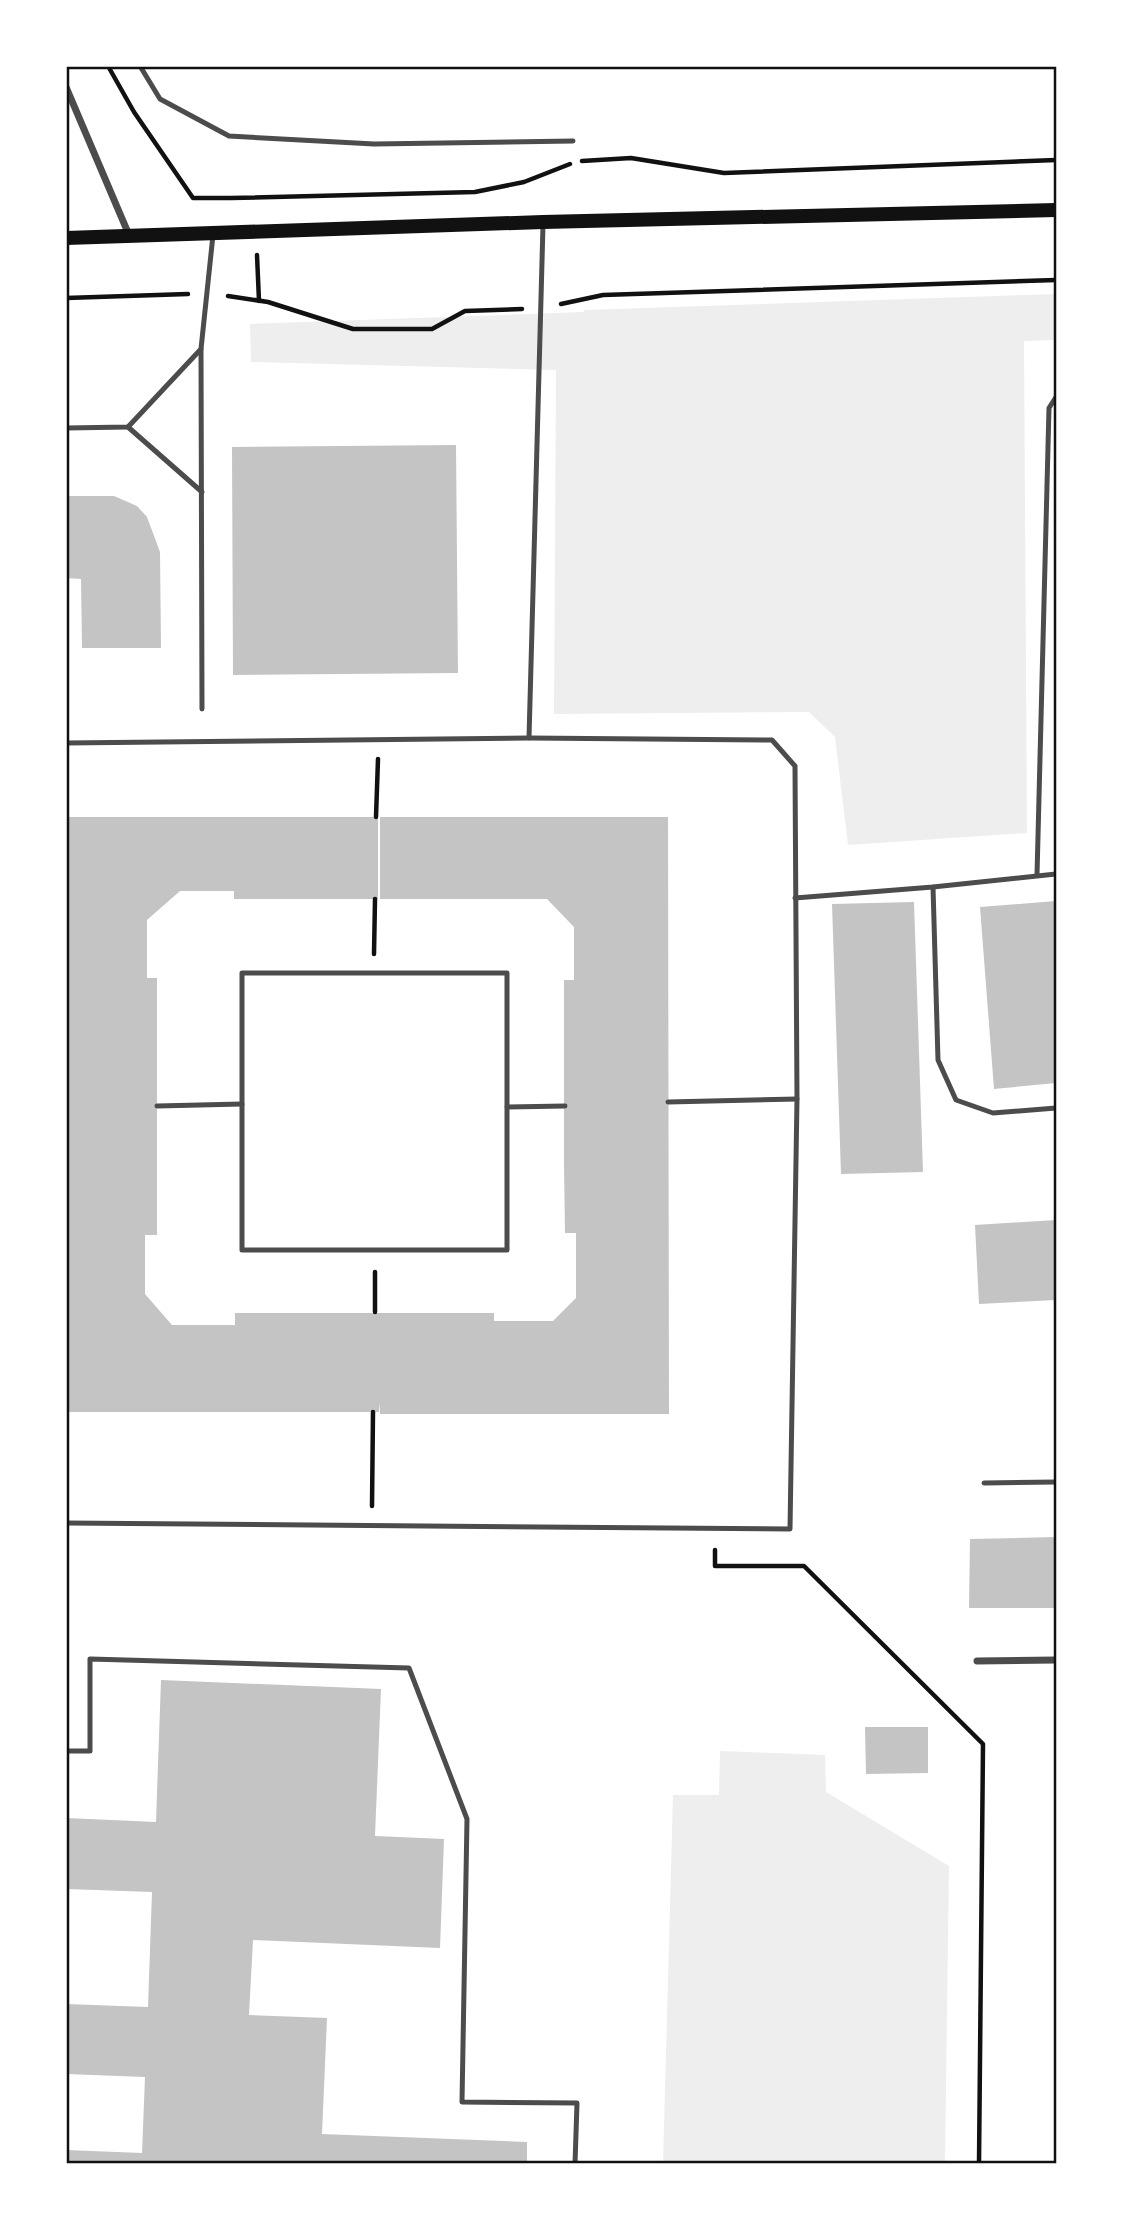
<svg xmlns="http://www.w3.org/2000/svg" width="1123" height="2230" font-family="Rubik,sans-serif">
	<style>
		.green { fill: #eee }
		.building { fill: #c4c4c4 }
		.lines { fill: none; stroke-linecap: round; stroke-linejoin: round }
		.path { stroke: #111; stroke-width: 4.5 }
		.service { stroke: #4c4c4c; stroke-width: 5 }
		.minor { stroke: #4c4c4c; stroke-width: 7 }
		.secondary { stroke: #111; stroke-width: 14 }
		.neatline { fill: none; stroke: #111; stroke-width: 2.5 }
	</style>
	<rect width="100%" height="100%" fill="#fff"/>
	<!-- green -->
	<g class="green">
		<polygon points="1056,294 1056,340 1024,341 1027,833 848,845 835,737 809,712 554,714 556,370 251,362 250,324 583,312 585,310"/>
		<polygon points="720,1751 825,1755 826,1792 949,1866 945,2163 663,2163 673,1795 719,1795"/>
	</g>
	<!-- building -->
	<g class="building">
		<polygon points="456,445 458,673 233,675 232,447"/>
		<polygon points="66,496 114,496 137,506 147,517 160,552 161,648 82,648 81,579 66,578"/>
		<polygon points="66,817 378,817 378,899 234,899 234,891 180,891 147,920 147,978 157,978 157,1235 145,1235 145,1294 172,1325 235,1325 235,1313 494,1313 494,1321 553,1321 576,1298 576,1233 565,1233 564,1166 564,980 574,980 574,927 547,899 380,899 380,817 668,817 669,1414 380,1414 380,1403 379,1412 66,1412"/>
		<polygon points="1056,901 1056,1083 994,1089 980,907"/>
		<polygon points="914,902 923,1172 841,1174 832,904"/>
		<polygon points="1056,1220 1056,1300 979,1304 975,1225"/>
		<polygon points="1056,1537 1056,1608 969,1608 970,1539"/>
		<polygon points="161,1680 381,1689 375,1836 444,1839 440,1948 253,1940 249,2015 327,2018 322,2134 527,2142 527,2164 66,2164 66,2150 142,2153 145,2077 66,2074 66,2004 148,2007 152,1892 66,1889 66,1818 156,1822"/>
		<polygon points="865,1727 928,1727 928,1773 866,1774"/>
	</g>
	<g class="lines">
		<!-- path -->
		<g class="path">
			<polyline points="108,66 134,112 193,198 231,198 475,192 524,182 570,164"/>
			<polyline points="582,161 631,158 724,173 1056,160"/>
			<polyline points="257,255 259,301"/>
			<polyline points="228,296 268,302 353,329 432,329 465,311 522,309"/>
			<polyline points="66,298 188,294"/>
			<polyline points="561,304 603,295 1056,280"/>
			<polyline points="376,817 378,759"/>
			<polyline points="374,954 375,899"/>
			<polyline points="375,1312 375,1272"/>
			<polyline points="372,1506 373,1412"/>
			<polyline points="715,1550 715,1566 804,1566 983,1744 979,2164"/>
		</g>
		<!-- service -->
		<g class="service">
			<polyline points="140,66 160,99 229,136 374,144 573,141"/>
			<polyline points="201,349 202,709"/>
			<polyline points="128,427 202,492"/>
			<polyline points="66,428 128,427 201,349 213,235"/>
			<polyline points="529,738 543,225"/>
			<polyline points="66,743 529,738 772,740 795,766 797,1099 790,1529 66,1523"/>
			<polyline points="1037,875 1049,408 1056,397"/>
			<polyline points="933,887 938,1060 956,1100 993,1113 1056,1108"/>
			<polyline points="795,898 933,887 1056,874"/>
			<rect x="242" y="973" width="265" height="277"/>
			<polyline points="668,1102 797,1099"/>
			<polyline points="157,1106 242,1104"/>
			<polyline points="507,1107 565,1106"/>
			<polyline points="984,1483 1056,1482"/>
			<polyline points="66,1751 90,1751 90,1659 409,1668 467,1819 462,2102 577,2103 575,2164"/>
		</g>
		<!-- minor -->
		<g class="minor">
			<polyline points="66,87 129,235"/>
			<polyline points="977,1661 1056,1660"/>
		</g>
		<!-- secondary -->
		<polyline class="secondary" points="66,238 543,222 1056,210"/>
	</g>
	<!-- border -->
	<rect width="1123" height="2230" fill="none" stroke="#ffffff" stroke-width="136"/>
	<rect x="68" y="68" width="987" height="2094" class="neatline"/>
</svg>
